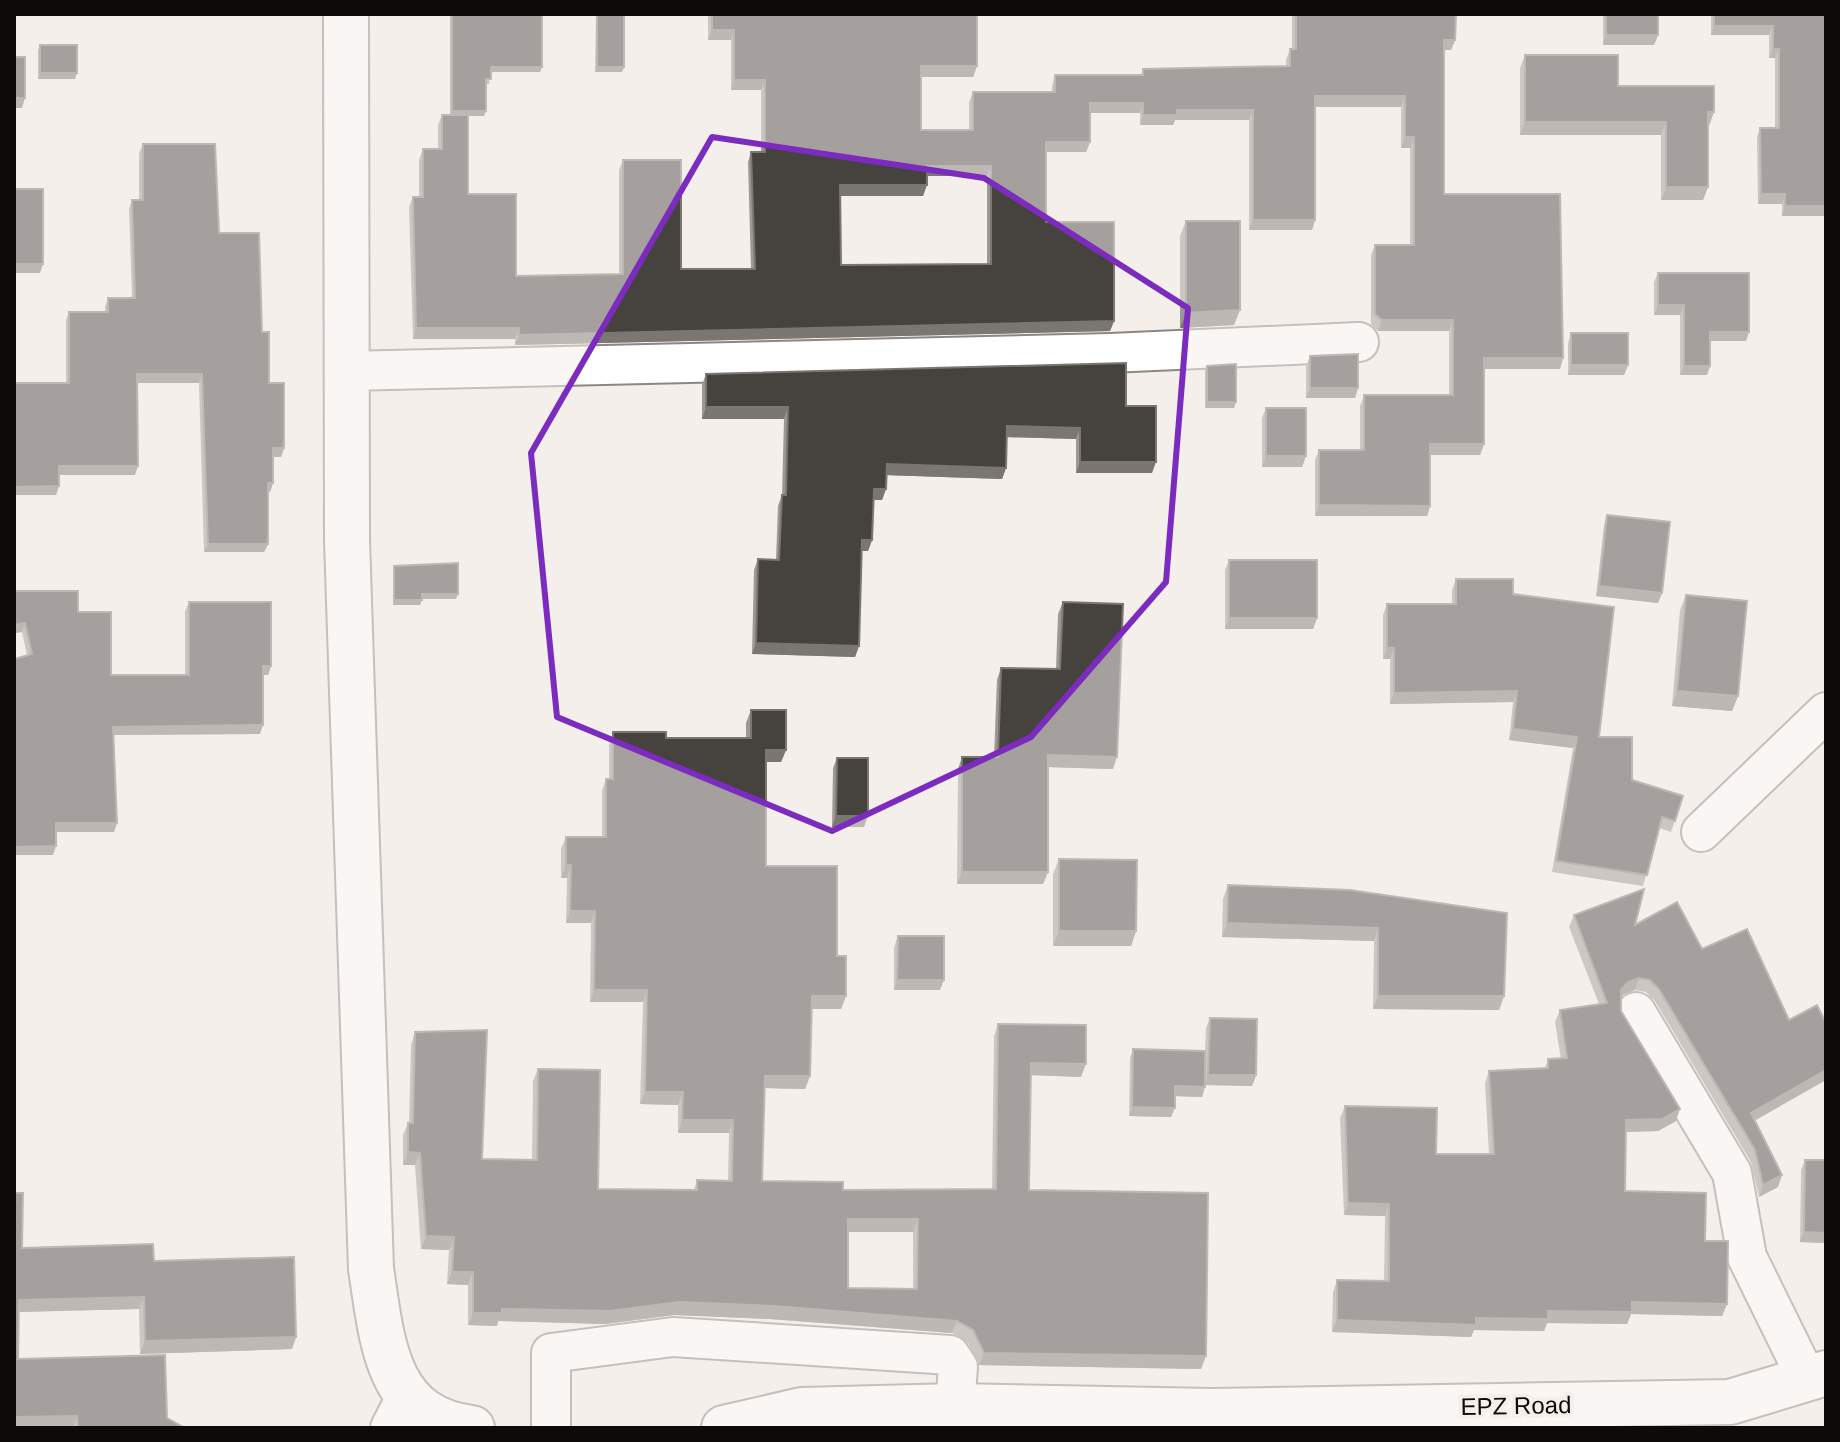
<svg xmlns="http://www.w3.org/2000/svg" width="1840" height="1442" font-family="Helvetica,sans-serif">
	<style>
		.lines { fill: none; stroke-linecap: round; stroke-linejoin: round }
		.street-casing { stroke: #8c8783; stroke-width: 42 }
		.secondary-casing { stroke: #8c8783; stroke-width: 48 }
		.street { stroke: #fff; stroke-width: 38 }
		.secondary { stroke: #fff; stroke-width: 44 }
		.wall { fill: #9d9894; fill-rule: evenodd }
		.shaded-wall { fill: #7a7672 }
		.building { fill: #46423e; stroke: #7a7672; stroke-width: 2; fill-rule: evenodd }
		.marked { fill: none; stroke: #7b2cbf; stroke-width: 6; stroke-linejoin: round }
		.labels { text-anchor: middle; stroke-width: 8; stroke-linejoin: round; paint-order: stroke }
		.street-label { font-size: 24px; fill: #0d0b0a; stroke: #f4efeb }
	</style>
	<rect width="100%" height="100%" fill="#f4efeb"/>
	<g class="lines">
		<defs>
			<g id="street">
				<polyline points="346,371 1110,353 1359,342"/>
				<polyline points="1701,832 1826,712"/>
				<polyline points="1636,1012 1732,1173 1747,1257 1807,1379"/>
				<polyline points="390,1428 406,1397"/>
				<polyline points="551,1428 551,1353 673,1337 950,1355 958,1367 955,1406"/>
			</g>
			<g id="secondary">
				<path d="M 346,14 L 347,540 L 371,1269 C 382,1339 385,1418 472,1428"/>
				<polyline points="724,1428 802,1410 955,1406 1212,1411 1730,1402 1826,1373"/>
			</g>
		</defs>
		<!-- street casing -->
		<use href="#street" class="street-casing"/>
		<!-- secondary casing -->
		<use href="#secondary" class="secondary-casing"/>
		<!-- street -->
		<use href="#street" class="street"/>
		<!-- secondary -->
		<use href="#secondary" class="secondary"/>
	</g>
	<!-- wall -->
	<g class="wall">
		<path d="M 450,14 L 542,14 L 540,72 L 491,72 L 489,84 L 486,84 L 484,116 L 468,116 L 468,194 L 516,276 L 619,274 L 619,170 L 623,160 L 681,269 L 751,269 L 748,162 L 751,152 L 761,152 L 761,90 L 731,90 L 731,40 L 708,40 L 708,14 L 977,14 L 977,66 L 973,77 L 921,77 L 921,130 L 969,130 L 969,102 L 973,92 L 1052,92 L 1052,86 L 1055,75 L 1141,75 L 1143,69 L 1286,66 L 1286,60 L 1290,49 L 1292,49 L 1292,14 L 1456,14 L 1455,40 L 1451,50 L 1444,50 L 1444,194 L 1563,358 L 1560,369 L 1484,369 L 1484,444 L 1480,455 L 1430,455 L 1430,506 L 1427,516 L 1315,516 L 1315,460 L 1319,450 L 1360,450 L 1360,406 L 1364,395 L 1449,395 L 1449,331 L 1378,331 L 1371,324 L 1371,255 L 1375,245 L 1410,245 L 1410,148 L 1401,148 L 1401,107 L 1315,107 L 1315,220 L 1312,230 L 1249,230 L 1249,120 L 1175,120 L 1173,125 L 1140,125 L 1140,113 L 1090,113 L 1090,142 L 1086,152 L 1046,152 L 1046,222 L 1114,321 L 1110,331 L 515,345 L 515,339 L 413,339 L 409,207 L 413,197 L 419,197 L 419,160 L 423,149 L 438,149 L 438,125 L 442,115 L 450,115 ZM 927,176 L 987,176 L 987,264 L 841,265 L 840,196 L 923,196 Z"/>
		<polygon points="596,14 624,14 622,72 595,72"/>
		<polygon points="1603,14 1658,14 1658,35 1654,45 1603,45"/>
		<polygon points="1711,14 1826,14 1825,216 1782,216 1782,204 1758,204 1757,137 1760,128 1775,128 1775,58 1769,58 1769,35 1711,35"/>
		<polygon points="40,45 75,79 38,79 38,50"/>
		<polygon points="1525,55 1618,86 1714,112 1708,126 1708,187 1703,200 1661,200 1661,135 1520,135 1520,68"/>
		<polygon points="143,144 219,233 262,332 269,383 284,448 281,457 273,457 273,483 270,492 268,492 268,544 264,552 204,552 199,383 137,383 135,475 59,475 56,495 14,495 14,383 66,383 66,320 69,312 105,312 105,307 108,298 132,298 129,209 132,200 139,200 139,153"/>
		<polygon points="1186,221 1234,325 1180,328 1180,236"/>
		<polygon points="1658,273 1749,332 1746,341 1710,341 1710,366 1707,375 1680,375 1680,315 1654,315 1654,282"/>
		<polygon points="1571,333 1628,365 1624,375 1568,375 1568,343"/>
		<polygon points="1310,356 1358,388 1355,398 1306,398 1306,366"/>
		<polygon points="1207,366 1234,408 1205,408 1205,371"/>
		<polygon points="706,374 1126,406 1152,473 1076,473 1076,439 1007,437 1006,468 1002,479 886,475 886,489 882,500 873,500 872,540 868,551 862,551 859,646 855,657 752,654 754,570 758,559 776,560 778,506 782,495 784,419 702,419 702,385"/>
		<polygon points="1266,408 1306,456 1302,467 1262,467 1262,418"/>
		<polygon points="1607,515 1662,593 1658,603 1596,596 1604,525"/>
		<polygon points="1229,560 1317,618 1313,629 1225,629 1225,570"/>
		<polygon points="394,566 456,599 422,599 420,605 393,605 393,571"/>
		<polygon points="1456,579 1513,594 1599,737 1632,780 1683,796 1671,832 1659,828 1643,886 1552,872 1573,748 1509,740 1513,702 1390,704 1390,659 1383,659 1383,615 1387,604 1452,604 1452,590"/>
		<polygon points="14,591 78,612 111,675 185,675 185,611 189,602 271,666 268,675 263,675 260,734 114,735 117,823 114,832 56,832 53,855 27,655 22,632 14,633"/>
		<polygon points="1686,595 1738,696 1732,711 1672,706 1680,610"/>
		<polygon points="1063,602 1113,769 1048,767 1048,872 1043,884 957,884 958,769 962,757 994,757 997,680 1001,668 1056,669 1058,614"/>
		<path d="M 751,710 L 786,750 L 781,762 L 766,762 L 766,866 L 837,956 L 846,996 L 841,1009 L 811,1009 L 810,1076 L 805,1089 L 765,1088 L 762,1181 L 843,1190 L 992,1189 L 994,1036 L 998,1024 L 1081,1077 L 1031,1075 L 1029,1190 L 1201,1369 L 979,1365 L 968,1343 L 952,1333 L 770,1319 L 674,1315 L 605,1324 L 498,1321 L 497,1326 L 468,1325 L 468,1285 L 447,1284 L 449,1250 L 421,1249 L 415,1165 L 403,1165 L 403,1135 L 408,1123 L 409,1123 L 411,1045 L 415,1032 L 482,1159 L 532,1160 L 533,1081 L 538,1069 L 598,1189 L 694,1190 L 697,1180 L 728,1181 L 729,1133 L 678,1133 L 678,1105 L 640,1104 L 643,1002 L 590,1002 L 591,923 L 566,923 L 567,878 L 561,878 L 561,849 L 566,837 L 602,837 L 602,791 L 606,779 L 609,779 L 609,745 L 613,732 L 666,738 L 746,738 L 746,723 ZM 848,1232 L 913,1232 L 913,1289 L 848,1288 Z"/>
		<polygon points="837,758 864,827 832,827 833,768"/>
		<polygon points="1059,859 1136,931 1131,946 1053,946 1053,874"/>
		<polygon points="1228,885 1350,890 1504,996 1499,1010 1373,1009 1374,941 1222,937 1223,899"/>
		<polygon points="1574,915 1635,925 1702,949 1789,1020 1826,1023 1826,1080 1755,1120 1778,1187 1759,1197 1751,1162 1655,1001 1646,992 1635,990 1624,994 1621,997 1621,1011 1676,1121 1658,1131 1626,1132 1625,1191 1705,1241 1727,1304 1722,1316 1631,1314 1627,1324 1547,1323 1544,1331 1474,1330 1471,1337 1332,1332 1333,1292 1337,1280 1384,1281 1385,1216 1344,1215 1340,1118 1345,1106 1436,1154 1489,1154 1485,1083 1489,1071 1545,1068 1548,1059 1561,1059 1555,1022 1560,1010 1599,1004 1569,927"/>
		<polygon points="898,936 940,990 894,990 894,947"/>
		<polygon points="1210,1018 1256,1075 1252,1086 1205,1085 1202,1097 1175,1096 1171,1117 1129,1116 1130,1058 1133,1049 1205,1051 1206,1028"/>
		<polygon points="1805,1160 1826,1243 1800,1242 1801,1170"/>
		<polygon points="14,1193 23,1193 22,1248 153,1244 154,1261 294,1257 296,1337 292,1349 140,1354 139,1309 19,1312 18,1359 165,1355 167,1418 185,1428 14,1428"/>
	</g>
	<!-- shaded-wall -->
	<g class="shaded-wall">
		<polygon points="1714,26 1773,26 1769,35 1711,35"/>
		<polygon points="712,30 734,30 731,40 708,40"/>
		<polygon points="1606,35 1658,35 1654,45 1603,45"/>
		<polygon points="1444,40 1455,40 1451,50 1440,50"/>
		<polygon points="1773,49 1779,49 1775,58 1769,58"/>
		<polygon points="921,66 977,66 973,77 917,77"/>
		<polygon points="491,67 542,67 540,72 489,72"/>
		<polygon points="597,67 624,67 622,72 595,72"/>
		<polygon points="40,73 77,73 75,79 38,79"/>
		<polygon points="734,80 765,80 761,90 731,90"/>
		<polygon points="1315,96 1405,96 1401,107 1312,107"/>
		<polygon points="14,98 25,98 22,108 14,108"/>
		<polygon points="1090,103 1143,103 1140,113 1086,113"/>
		<polygon points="1177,110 1253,110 1249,120 1175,120 1173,125 1140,125 1143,115"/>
		<polygon points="452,111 486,111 484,116 450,116"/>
		<polygon points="1708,112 1714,112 1709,126 1703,126"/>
		<polygon points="1525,122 1666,122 1661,135 1520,135"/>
		<polygon points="1405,137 1414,137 1410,148 1401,148"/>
		<polygon points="1046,142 1090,142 1086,152 1042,152"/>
		<polygon points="927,166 991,166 987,176 923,176"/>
		<polygon points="840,185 927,185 923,196 836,196"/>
		<polygon points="1666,187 1708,187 1703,200 1661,200"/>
		<polygon points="1761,194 1785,194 1782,204 1758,204"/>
		<polygon points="1785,206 1826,206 1826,213 1825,216 1782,216"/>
		<polygon points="1253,220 1315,220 1312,230 1249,230"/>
		<polygon points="14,264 43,264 40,273 14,273"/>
		<polygon points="1658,305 1684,305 1680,315 1654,315"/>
		<polygon points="1240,310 1234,325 1180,328 1186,313"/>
		<polygon points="1382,320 1453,320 1449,331 1378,331"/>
		<polygon points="1114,321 1110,331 515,345 519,335"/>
		<polygon points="416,328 519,328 515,339 413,339"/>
		<polygon points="1710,332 1749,332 1746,341 1707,341"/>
		<polygon points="1484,358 1563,358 1560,369 1480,369"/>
		<polygon points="1571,365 1628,365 1624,375 1568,375"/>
		<polygon points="1684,366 1710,366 1707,375 1680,375"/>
		<polygon points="137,374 202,374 199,383 134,383"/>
		<polygon points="1310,388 1358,388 1355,398 1306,398"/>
		<polygon points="1207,402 1236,402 1234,408 1205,408"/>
		<polygon points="706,407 788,407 784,419 702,419"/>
		<polygon points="1007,426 1080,428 1076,439 1003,437"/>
		<polygon points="1430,444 1484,444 1480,455 1427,455"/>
		<polygon points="273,448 284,448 281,457 270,457"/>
		<polygon points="1266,456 1306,456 1302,467 1262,467"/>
		<polygon points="1080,462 1156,462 1152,473 1076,473"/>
		<polygon points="887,464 1006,468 1002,479 883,475"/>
		<polygon points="59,466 138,466 135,475 56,475"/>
		<polygon points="268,483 273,483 270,492 264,492"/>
		<polygon points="59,486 56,495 14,495 14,487"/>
		<polygon points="874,489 886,489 882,500 870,500"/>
		<polygon points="1319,505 1430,506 1427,516 1315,516"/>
		<polygon points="862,540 872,540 868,551 858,551"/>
		<polygon points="208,544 268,544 264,552 204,552"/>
		<polygon points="1599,586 1662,593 1658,603 1596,596"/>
		<polygon points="422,594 458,594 456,599 420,599"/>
		<polygon points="394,600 422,600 420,605 393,605"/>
		<polygon points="1229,618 1317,618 1313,629 1225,629"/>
		<polygon points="25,623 22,632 14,633 14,625"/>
		<polygon points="756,643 859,646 855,657 752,654"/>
		<polygon points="1387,648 1394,648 1390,659 1383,659"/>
		<polygon points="263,666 271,666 268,675 260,675"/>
		<polygon points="1517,691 1513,702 1390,704 1394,693"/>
		<polygon points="1677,691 1738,696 1732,711 1672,706"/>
		<polygon points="263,725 260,734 110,735 113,727"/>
		<polygon points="1513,729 1577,737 1573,748 1509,740"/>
		<polygon points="766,750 786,750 781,762 762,762"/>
		<polygon points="1048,755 1117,757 1113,769 1044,767"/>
		<polygon points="836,816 868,816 864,827 832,827"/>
		<polygon points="56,823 117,823 114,832 53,832"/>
		<polygon points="56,846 53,855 14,855 14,847"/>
		<polygon points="566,865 571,865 567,878 561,878"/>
		<polygon points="962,872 1048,872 1043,884 957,884"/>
		<polygon points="570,911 595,911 591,923 566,923"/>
		<polygon points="1227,923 1378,928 1374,941 1222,937"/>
		<polygon points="1059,931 1136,931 1131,946 1053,946"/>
		<polygon points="1639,978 1635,990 1624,994 1616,1002 1621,990 1628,982"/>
		<polygon points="897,980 944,980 940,990 894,990"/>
		<polygon points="594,990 647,990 643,1002 590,1002"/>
		<polygon points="812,996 846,996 841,1009 807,1009"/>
		<polygon points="1378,996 1504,996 1499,1010 1373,1009"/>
		<polygon points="1031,1063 1086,1064 1081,1077 1027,1075"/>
		<polygon points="1826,1070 1826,1080 1747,1125 1751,1113"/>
		<polygon points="1208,1075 1256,1075 1252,1086 1205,1085"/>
		<polygon points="765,1076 810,1076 805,1089 761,1088"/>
		<polygon points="1175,1086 1205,1087 1202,1097 1172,1096"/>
		<polygon points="645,1092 683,1092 678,1105 640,1104"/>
		<polygon points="1132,1107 1175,1108 1171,1117 1129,1116"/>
		<polygon points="1680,1109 1676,1121 1658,1131 1621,1132 1626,1120"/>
		<polygon points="682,1120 733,1120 729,1133 678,1133"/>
		<polygon points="408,1152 420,1153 415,1165 403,1165"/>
		<polygon points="1782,1175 1778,1187 1759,1197 1763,1185"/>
		<polygon points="1348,1203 1389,1204 1385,1216 1344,1215"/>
		<polygon points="848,1219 918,1219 913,1232 843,1232"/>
		<polygon points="1804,1232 1826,1233 1826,1243 1800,1242"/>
		<polygon points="426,1236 454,1237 449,1250 421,1249"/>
		<polygon points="452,1272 473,1272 468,1285 447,1284"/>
		<polygon points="144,1297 139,1309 15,1312 19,1300"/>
		<polygon points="679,1302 774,1306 957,1321 952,1333 770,1319 674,1315 605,1324 498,1321 497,1326 468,1325 473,1313 502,1309"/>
		<polygon points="1632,1302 1727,1304 1722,1316 1631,1314 1627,1324 1547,1323 1544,1331 1474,1330 1471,1337 1332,1332 1337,1320 1476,1318"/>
		<polygon points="296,1337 292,1349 140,1354 145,1341"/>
		<polygon points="984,1353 1206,1356 1201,1369 979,1365"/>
		<polygon points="77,1416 73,1428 14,1428 14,1417"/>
	</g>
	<!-- building -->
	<g class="building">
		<polygon points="452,14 542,14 542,67 491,67 491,79 486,79 486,111 452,111"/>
		<rect x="597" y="14" width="27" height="53"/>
		<path d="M 712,14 L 977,14 L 977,66 L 921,66 L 921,130 L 973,130 L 973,92 L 1055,92 L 1055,75 L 1143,75 L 1143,69 L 1290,66 L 1290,49 L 1296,49 L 1296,14 L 1456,14 L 1455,40 L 1444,40 L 1444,194 L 1560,194 L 1563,358 L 1484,358 L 1484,444 L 1430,444 L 1430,506 L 1319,505 L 1319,450 L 1364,450 L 1364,395 L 1453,395 L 1453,320 L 1382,320 L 1375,314 L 1375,245 L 1414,245 L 1414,137 L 1405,137 L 1405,96 L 1315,96 L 1315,220 L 1253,220 L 1253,110 L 1177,110 L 1177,115 L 1143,115 L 1143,103 L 1090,103 L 1090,142 L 1046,142 L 1046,222 L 1114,222 L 1114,321 L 519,335 L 519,328 L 416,328 L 413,197 L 423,197 L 423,149 L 442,149 L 442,115 L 468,115 L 468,194 L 516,194 L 516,276 L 623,274 L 623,160 L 681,160 L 681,269 L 755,269 L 751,152 L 765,152 L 765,80 L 734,80 L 734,30 L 712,30 ZM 927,166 L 991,166 L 991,264 L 841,265 L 840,185 L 927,185 Z"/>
		<rect x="1606" y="14" width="52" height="21"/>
		<polygon points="1714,14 1826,14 1826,206 1785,206 1785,194 1761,194 1760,128 1779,128 1779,49 1773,49 1773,26 1714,26"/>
		<rect x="40" y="45" width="37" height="28"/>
		<polygon points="1525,55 1618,55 1618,86 1714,86 1714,112 1708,112 1708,187 1666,187 1666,122 1525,122"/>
		<rect x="14" y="57" width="11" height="41"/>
		<polygon points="143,144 215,144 219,233 259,233 262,332 269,332 269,383 284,383 284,448 273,448 273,483 268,483 268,544 208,544 202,374 137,374 138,466 59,466 59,486 14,487 14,383 69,383 69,312 108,312 108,298 135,298 132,200 143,200"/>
		<rect x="14" y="189" width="29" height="75"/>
		<polygon points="1186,221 1240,221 1240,310 1186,313"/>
		<polygon points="1658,273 1749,273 1749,332 1710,332 1710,366 1684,366 1684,305 1658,305"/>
		<rect x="1571" y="333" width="57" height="32"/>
		<polygon points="1358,354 1358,388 1310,388 1310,356"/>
		<polygon points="1126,363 1126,406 1156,406 1156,462 1080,462 1080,428 1007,426 1006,468 887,464 886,489 874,489 872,540 862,540 859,646 756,643 758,559 779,560 782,495 786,495 788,407 706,407 706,374"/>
		<polygon points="1236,364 1236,402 1207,402 1207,366"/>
		<rect x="1266" y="408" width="40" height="48"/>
		<polygon points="1607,515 1670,522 1662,593 1599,586"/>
		<rect x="1229" y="560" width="88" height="58"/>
		<polygon points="458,563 458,594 422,594 422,600 394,600 394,566"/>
		<polygon points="1456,579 1513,579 1513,594 1614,607 1599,737 1632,737 1632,780 1683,796 1675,821 1662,817 1647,875 1556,861 1577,737 1513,729 1517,691 1394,693 1394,648 1387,648 1387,604 1456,604"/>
		<polygon points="14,591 78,591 78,612 111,612 111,675 189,675 189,602 271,602 271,666 263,666 263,725 113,727 117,823 56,823 56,846 14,847 14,659 32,654 25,623 14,625"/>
		<polygon points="1686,595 1747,601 1738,696 1677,691"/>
		<polygon points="1063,602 1123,604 1117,757 1048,755 1048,872 962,872 962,757 998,757 1001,668 1060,669"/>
		<path d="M 751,710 L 786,710 L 786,750 L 766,750 L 766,866 L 837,866 L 837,956 L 846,956 L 846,996 L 812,996 L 810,1076 L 765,1076 L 762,1181 L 843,1182 L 843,1190 L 996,1189 L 998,1024 L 1086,1025 L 1086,1064 L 1031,1063 L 1029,1190 L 1208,1193 L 1206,1356 L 984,1353 L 973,1330 L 957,1321 L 774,1306 L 679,1302 L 610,1311 L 502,1309 L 502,1313 L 473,1313 L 473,1272 L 452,1272 L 454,1237 L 426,1236 L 420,1153 L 408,1152 L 408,1123 L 413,1123 L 415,1032 L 487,1030 L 482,1159 L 537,1160 L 538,1069 L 600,1070 L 598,1189 L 697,1190 L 697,1180 L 732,1181 L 733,1120 L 682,1120 L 683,1092 L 645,1092 L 647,990 L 594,990 L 595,911 L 570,911 L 571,865 L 566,865 L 566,837 L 606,837 L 606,779 L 613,779 L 613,732 L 666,732 L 666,738 L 751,738 ZM 848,1219 L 918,1219 L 917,1289 L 848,1288 Z"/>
		<polygon points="837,758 868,758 868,816 836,816"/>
		<polygon points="1059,859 1137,860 1136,931 1059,931"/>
		<polygon points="1228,885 1350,890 1507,913 1504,996 1378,996 1378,928 1227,923"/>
		<polygon points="1644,889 1635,925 1677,902 1702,949 1747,929 1789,1020 1817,1005 1826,1023 1826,1070 1751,1113 1782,1175 1763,1185 1755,1150 1659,989 1650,980 1639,978 1628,982 1621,990 1621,1011 1680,1109 1662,1119 1626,1120 1625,1191 1706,1193 1705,1241 1728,1241 1727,1304 1632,1302 1632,1312 1548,1311 1548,1319 1476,1318 1476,1325 1337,1320 1337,1280 1389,1281 1389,1204 1348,1203 1345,1106 1437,1108 1436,1154 1494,1154 1489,1071 1548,1068 1548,1059 1567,1058 1560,1010 1607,1003 1574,915"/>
		<polygon points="898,936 944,936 944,980 897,980"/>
		<polygon points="1210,1018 1257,1019 1256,1075 1208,1075"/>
		<polygon points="1133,1049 1205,1051 1205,1087 1175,1086 1175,1108 1132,1107"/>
		<polygon points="1805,1160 1826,1160 1826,1233 1804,1232"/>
		<polygon points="14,1193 23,1193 22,1248 153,1244 154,1261 294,1257 296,1337 145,1341 144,1297 19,1300 18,1359 165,1355 167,1418 185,1428 78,1428 77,1416 14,1417"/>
	</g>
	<!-- marked area -->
	<path d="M0 0H1840V1442H0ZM 712,137 L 984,178 L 1188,308 L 1166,582 L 1031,737 L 832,831 L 557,717 L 531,453 Z" fill="#f4efeb" fill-opacity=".55" fill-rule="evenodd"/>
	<path class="marked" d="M 712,137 L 984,178 L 1188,308 L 1166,582 L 1031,737 L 832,831 L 557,717 L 531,453 Z"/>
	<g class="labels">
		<!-- street labels -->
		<g class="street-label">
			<text transform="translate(1516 1406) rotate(-1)" y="8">EPZ Road</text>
		</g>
	</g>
	<!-- border -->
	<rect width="1840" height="1442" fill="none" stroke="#0d0b0a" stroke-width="32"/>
</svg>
